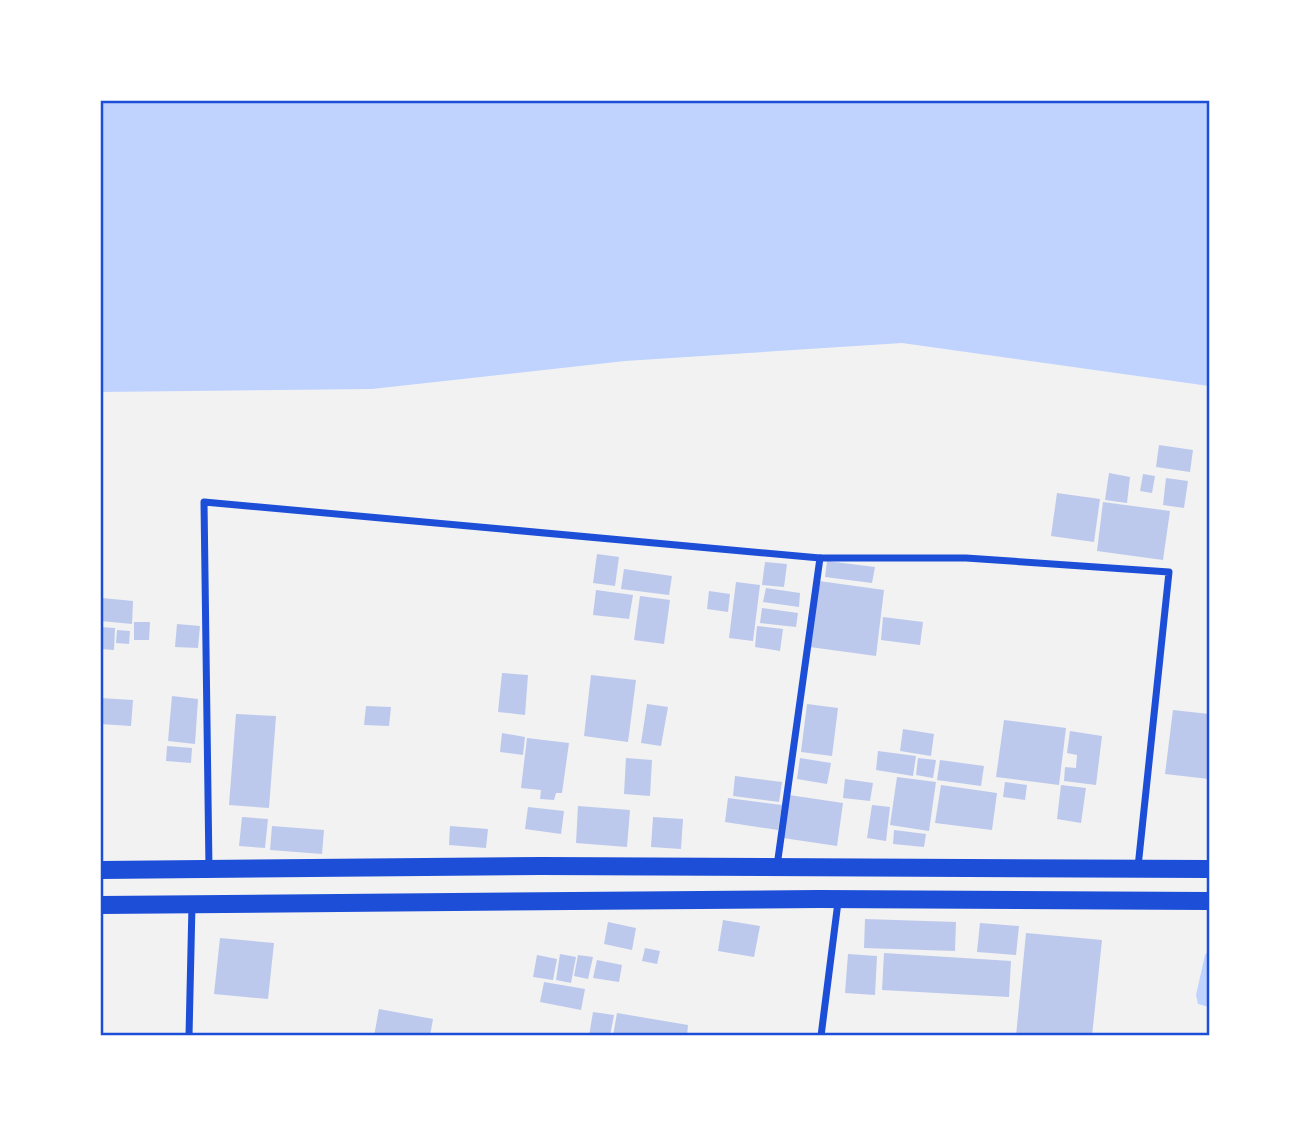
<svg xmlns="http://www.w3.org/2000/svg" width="1309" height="1136" font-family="'Titillium Web',sans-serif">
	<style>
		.water { fill: #bfd3fe }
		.building { fill: #bdc9ec }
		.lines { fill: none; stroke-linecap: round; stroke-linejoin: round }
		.minor { stroke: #1d4ed8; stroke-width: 7 }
		.primary { stroke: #1d4ed8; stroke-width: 18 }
		.neatline { fill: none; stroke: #1d4ed8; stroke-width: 2.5 }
	</style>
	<rect width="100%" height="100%" fill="#f2f2f2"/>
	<!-- water -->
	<g class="water">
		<polygon points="100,100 1209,100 1209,386 902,343 625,361 372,389 100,392"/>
		<polygon points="1209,950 1209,1007 1198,1004 1196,995 1205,955"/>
	</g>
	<!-- building -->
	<g class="building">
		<polygon points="1159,445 1193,450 1190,472 1156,467"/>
		<polygon points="1109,473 1130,477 1127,503 1105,500"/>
		<polygon points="1143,474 1155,476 1152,493 1140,491"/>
		<polygon points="1166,478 1188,481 1184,508 1163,505"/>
		<polygon points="1057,493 1100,499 1094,542 1051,536"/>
		<polygon points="1103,502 1170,511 1163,560 1097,551"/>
		<polygon points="597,554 619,557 615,586 593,583"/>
		<polygon points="827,561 875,567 872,583 825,577"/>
		<polygon points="765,562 787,564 784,587 762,585"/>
		<polygon points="624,569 672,576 669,595 621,589"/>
		<polygon points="819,581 884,590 876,656 810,647"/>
		<polygon points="736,582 760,585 753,641 729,638"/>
		<polygon points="766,588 800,593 799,607 763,602"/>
		<polygon points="596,590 633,595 629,619 593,615"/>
		<polygon points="709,591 730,594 728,612 707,609"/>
		<polygon points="640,596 670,600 664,644 634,640"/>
		<polygon points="102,598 133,601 132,624 101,621"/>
		<polygon points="762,608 798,613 796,627 760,623"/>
		<polygon points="883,617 923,622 920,645 881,640"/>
		<polygon points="134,622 150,622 149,640 134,640"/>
		<polygon points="177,624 200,626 198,648 175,647"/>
		<polygon points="757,626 783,629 780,651 755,647"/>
		<polygon points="100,627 115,628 114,650 100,649"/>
		<polygon points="117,630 130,631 129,644 116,643"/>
		<polygon points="502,673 528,675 525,715 498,712"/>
		<polygon points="591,675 636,680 628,742 584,736"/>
		<polygon points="172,696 198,699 195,744 168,741"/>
		<polygon points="100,698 133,700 131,726 100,724"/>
		<polygon points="647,704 668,707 661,746 641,743"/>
		<polygon points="807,704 838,708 832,756 801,752"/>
		<polygon points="366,706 391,707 389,726 364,725"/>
		<polygon points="1173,710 1209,714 1209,779 1165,774"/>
		<polygon points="236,714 276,716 269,808 229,805"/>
		<polygon points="1004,720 1066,728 1059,785 996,777"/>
		<polygon points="903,729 934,734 931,756 900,751"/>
		<polygon points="1070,731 1102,736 1096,785 1064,781 1065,767 1076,768 1077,755 1067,753"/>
		<polygon points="502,733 525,737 523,755 500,752"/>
		<polygon points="527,738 569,743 562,793 556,793 554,800 540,799 541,790 521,788"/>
		<polygon points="167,746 192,748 191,763 166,761"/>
		<polygon points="878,751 916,756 913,776 876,770"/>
		<polygon points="626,758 652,760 650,796 624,794"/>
		<polygon points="800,758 831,763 827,784 797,779"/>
		<polygon points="918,758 936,760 933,778 916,775"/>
		<polygon points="940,760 984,766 981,786 937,780"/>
		<polygon points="735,776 782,782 779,802 733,796"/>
		<polygon points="897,777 936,782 929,831 890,825"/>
		<polygon points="845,779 873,783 870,801 843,798"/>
		<polygon points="1005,782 1027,785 1025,800 1003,797"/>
		<polygon points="941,785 997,793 992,830 935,823"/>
		<polygon points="1061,785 1086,788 1081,823 1057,819"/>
		<polygon points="789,795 843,803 837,846 783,838"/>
		<polygon points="728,798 782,805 778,830 725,822"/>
		<polygon points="872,805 890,807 886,841 867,838"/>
		<polygon points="578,806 630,810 627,847 576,843"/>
		<polygon points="528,807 564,811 561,834 525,829"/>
		<polygon points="242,817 268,819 265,848 239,846"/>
		<polygon points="653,817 683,819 681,849 651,847"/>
		<polygon points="272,826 324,830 322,854 270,850"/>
		<polygon points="450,826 488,829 486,848 449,845"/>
		<polygon points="894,830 926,834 924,847 893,844"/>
		<polygon points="865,919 956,922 955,951 864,948"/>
		<polygon points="723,920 760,926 754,957 718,951"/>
		<polygon points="608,922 636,928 632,950 604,944"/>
		<polygon points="980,923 1019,926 1016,955 977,952"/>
		<polygon points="1026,933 1102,940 1092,1036 1016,1036"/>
		<polygon points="220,938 274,943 268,999 214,994"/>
		<polygon points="645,948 660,951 657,964 642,961"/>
		<polygon points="884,953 1011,961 1009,997 882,990"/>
		<polygon points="560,954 576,957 571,983 556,980"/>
		<polygon points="848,954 877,956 875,995 845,993"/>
		<polygon points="537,955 557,959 553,980 533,977"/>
		<polygon points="578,955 593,957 588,979 574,976"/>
		<polygon points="597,960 622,965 619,982 593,978"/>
		<polygon points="544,982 585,989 581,1010 540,1002"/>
		<polygon points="379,1009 433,1019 430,1036 374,1036"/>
		<polygon points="593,1012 614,1015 610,1036 589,1036"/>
		<polygon points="617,1013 688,1025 687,1036 613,1036"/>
	</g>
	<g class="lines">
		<!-- minor -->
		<g class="minor">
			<polyline points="820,558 966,558 1169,572 1138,867"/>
			<polyline points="209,869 204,502 820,558 777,866"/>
			<polyline points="189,1036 192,905"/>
			<polyline points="821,1036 838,902"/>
		</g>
		<!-- primary -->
		<g class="primary">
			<polyline points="100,870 541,866 1209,869"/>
			<polyline points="100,905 819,899 1209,901"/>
		</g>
	</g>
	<!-- border -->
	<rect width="1309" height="1136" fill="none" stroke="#ffffff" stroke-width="203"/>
	<rect x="102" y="102" width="1106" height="932" class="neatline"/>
</svg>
